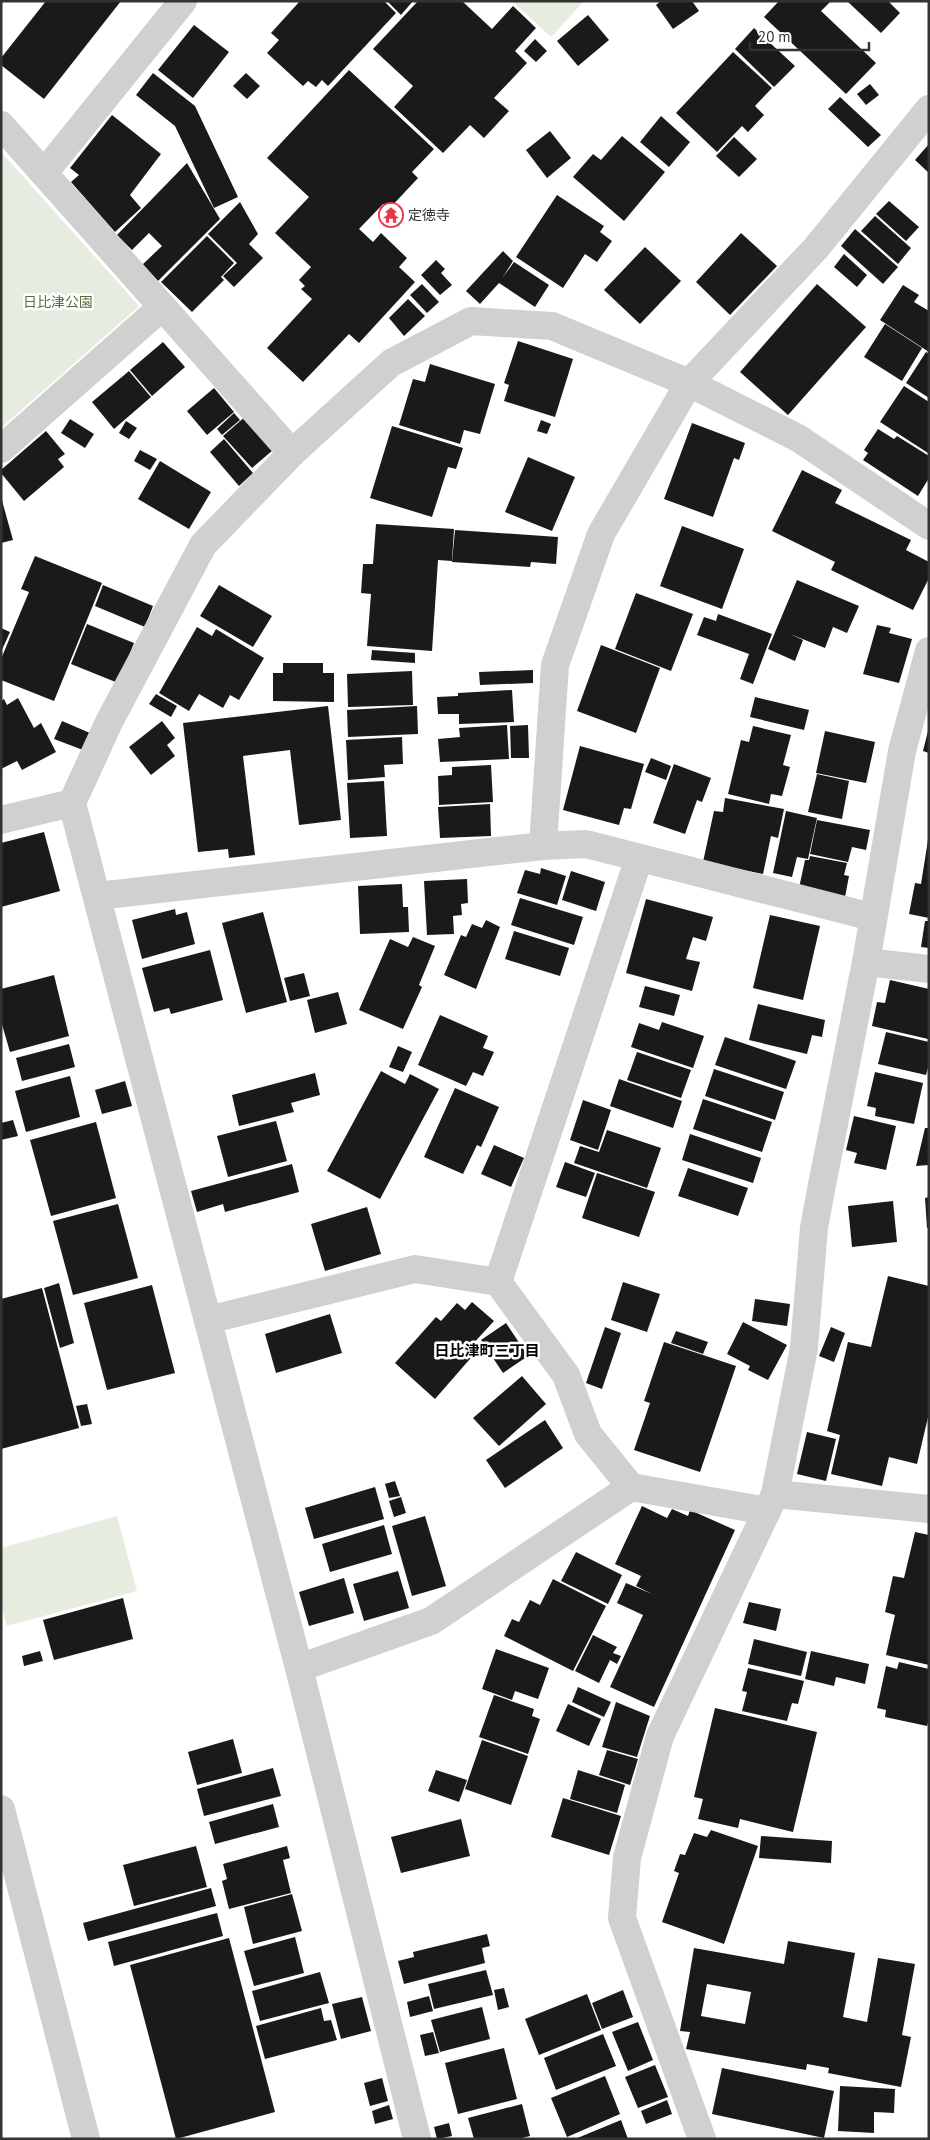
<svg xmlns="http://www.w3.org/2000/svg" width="930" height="2140" font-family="'PT Sans','Noto Sans JP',sans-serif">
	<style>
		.green { fill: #e6ecdf }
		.building { fill: #1a1a1a; fill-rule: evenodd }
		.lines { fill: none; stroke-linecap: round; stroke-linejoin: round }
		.minor { stroke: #d0d0d0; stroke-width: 28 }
		.tertiary { stroke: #d0d0d0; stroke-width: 28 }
		.labels { text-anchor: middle; stroke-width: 5; stroke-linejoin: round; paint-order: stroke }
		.poi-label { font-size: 14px; fill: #333; stroke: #fff; text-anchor: start }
		.park-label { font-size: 14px; fill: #56703f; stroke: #fff }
		.neighbourhood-label { font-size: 15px; font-weight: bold; fill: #000; stroke: #fff }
	</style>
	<rect width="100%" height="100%" fill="#fff"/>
	<!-- green -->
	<g class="green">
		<polygon points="512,1 584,1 551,37"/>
		<polygon points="1,152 139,306 1,428"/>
		<polygon points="117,1516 137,1591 7,1626 1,1605 1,1548"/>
	</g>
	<!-- building -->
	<g class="building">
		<polygon points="46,1 121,1 44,99 1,65 1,58"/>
		<polygon points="300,1 384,1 396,13 328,86 322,80 316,87 308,81 303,86 267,53 279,40 271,33"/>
		<polygon points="387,1 413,1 401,15"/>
		<polygon points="418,1 462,1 492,29 513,6 536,28 515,51 527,63 494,98 509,111 484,138 470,125 443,153 394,107 413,86 373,49"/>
		<polygon points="661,1 692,1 699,11 673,29 656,5"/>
		<polygon points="779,1 831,1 821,11 876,63 846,94 764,17"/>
		<polygon points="847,1 888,1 900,13 881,33"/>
		<polygon points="588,15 609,40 578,66 557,41"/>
		<polygon points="194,25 229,52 193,98 158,70"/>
		<polygon points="754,28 795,66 774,87 735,49"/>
		<polygon points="535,39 547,51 536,62 524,51"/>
		<polygon points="733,52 772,88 755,106 764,115 748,132 742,126 717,152 676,113"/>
		<polygon points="349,70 434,149 412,172 418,178 389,209 383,204 359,229 373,242 381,233 407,258 399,267 415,282 359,343 349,334 303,382 267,348 312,299 301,289 305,286 299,280 311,267 275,233 309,197 267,158"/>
		<polygon points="153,73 195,106 238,197 214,208 175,126 136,95"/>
		<polygon points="246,73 260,86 247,99 233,86"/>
		<polygon points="870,84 879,95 866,105 857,94"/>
		<polygon points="840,97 881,135 868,147 828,109"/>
		<polygon points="112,115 161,154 130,195 141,208 115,232 71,182 79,175 70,168"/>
		<polygon points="661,116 690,142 669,167 640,142"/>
		<polygon points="550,131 571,158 547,178 526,150"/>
		<polygon points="622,136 665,172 624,221 573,177 593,154 601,160"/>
		<polygon points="734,137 757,159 739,177 716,156"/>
		<polygon points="929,144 929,173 915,160"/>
		<polygon points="187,163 220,219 158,281 142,265 162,246 149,233 132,250 117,235"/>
		<polygon points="557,195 604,226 600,232 612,241 597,262 585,254 563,288 516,257"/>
		<polygon points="889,201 919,227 906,241 876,214"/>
		<polygon points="240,202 258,234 249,244 263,258 234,287 223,276 237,263 208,234"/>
		<polygon points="875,216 911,248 898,264 861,231"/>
		<polygon points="855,229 898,267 883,284 841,246"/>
		<polygon points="741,233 777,266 730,315 696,282"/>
		<polygon points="207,236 234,263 221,277 224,280 192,312 161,282"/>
		<polygon points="645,247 681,281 640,324 604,290"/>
		<polygon points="503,251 513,261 503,277 514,262 549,285 535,307 499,283 480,304 466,291"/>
		<polygon points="844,254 867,275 857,287 834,267"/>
		<polygon points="436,260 445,269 441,273 452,285 440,295 421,275"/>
		<polygon points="422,284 439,302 427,313 410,295"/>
		<polygon points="817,284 866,327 788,415 740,372"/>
		<polygon points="903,285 919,295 914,302 929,311 929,352 880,320"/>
		<polygon points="408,299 425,316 404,336 389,318"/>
		<polygon points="885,324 922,348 902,381 864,357"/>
		<polygon points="518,341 573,359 555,417 504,401 509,385 504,383"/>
		<polygon points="163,342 185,367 152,396 130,370"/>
		<polygon points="926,352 929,354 929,398 906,383"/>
		<polygon points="430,364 495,384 480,434 464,430 460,444 399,425 413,379 425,382"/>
		<polygon points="129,371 151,397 114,429 92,402"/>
		<polygon points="904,386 929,402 928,453 880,422"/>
		<polygon points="214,388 234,412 207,435 187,411"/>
		<polygon points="234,413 240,420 222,435 217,429"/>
		<polygon points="247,415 273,450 252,468 223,436"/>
		<polygon points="70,419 94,434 85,448 61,433"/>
		<polygon points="541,420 551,424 547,434 537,431"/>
		<polygon points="126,421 137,428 129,439 119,433"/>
		<polygon points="692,423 745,443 739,460 734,458 713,517 664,499"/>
		<polygon points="392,426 463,448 456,469 448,467 432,517 370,498"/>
		<polygon points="878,429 894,439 897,436 929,456 929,478 918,496 863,460 868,453 864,450"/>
		<polygon points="46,431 65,454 58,459 64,467 24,501 1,473 1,470"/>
		<polygon points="224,439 253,473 239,486 210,452"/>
		<polygon points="140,450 157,459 150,470 134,461"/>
		<polygon points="528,457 575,477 552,531 505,512"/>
		<polygon points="160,461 211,492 189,529 138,499"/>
		<polygon points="802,470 842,490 835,503 911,540 906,550 929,562 929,578 913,610 831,570 835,562 772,531"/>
		<polygon points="1,497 13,540 1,543"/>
		<polygon points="376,524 454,529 452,561 438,560 432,651 367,646 371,594 361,593 363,564 373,564"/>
		<polygon points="682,526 744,549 722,609 660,586"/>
		<polygon points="455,530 558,537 556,564 531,562 530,567 452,562"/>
		<polygon points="35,556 102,583 54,701 1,680 1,659 29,592 21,589"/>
		<polygon points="797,580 859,606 847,633 833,627 825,648 790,634 803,640 795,661 768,649"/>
		<polygon points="103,585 153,606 145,627 95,606"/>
		<polygon points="219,585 272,616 253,647 200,616"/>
		<polygon points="636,593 693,614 671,671 615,649"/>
		<polygon points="718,614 772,634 753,684 740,679 749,654 697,635 704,617 716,621"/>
		<polygon points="87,624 134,643 118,683 71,664"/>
		<polygon points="877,625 891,628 889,633 912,639 899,683 863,674"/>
		<polygon points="197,627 212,636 216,629 264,658 239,700 230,695 223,708 199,694 189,711 159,693"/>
		<polygon points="1,628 10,632 1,652"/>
		<polygon points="601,645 660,668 636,733 577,711"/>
		<polygon points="372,650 415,653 415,663 371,660"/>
		<polygon points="283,663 323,663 323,673 334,673 334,702 273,701 273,673 283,673"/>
		<polygon points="533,670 533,683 480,685 479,672"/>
		<polygon points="412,671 413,705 348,707 347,674"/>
		<polygon points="512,690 514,722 459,724 459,714 438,714 437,697 458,696 458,693"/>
		<polygon points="156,694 177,706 171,717 149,704"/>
		<polygon points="755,697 809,710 804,730 750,717"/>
		<polygon points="18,698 34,728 41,723 56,752 22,770 17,761 1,769 1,701 4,699 7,705"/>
		<polygon points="328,706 341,820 299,825 290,750 243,756 255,855 229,858 228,849 198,852 183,723"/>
		<polygon points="417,706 418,734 348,737 347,710"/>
		<polygon points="62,721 90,733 83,750 54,739"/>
		<polygon points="162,721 175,738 167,745 175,756 151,775 129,747"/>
		<polygon points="507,725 509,759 440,762 438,739 460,737 459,728"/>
		<polygon points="528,725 529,758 511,758 510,726"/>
		<polygon points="753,726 791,735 783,765 790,767 782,796 771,794 769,804 728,794 741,740 749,742"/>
		<polygon points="825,731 875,742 866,783 816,773"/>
		<polygon points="928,731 929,731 929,753 923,751"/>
		<polygon points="402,737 403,764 384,765 385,777 348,780 346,740"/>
		<polygon points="580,746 644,764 631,809 624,808 619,825 563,810"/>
		<polygon points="651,758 671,766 666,780 645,772"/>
		<polygon points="674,764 711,778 702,802 697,800 685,834 653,823"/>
		<polygon points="491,765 493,802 439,805 438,776 452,775 452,767"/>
		<polygon points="817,774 849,781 842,819 808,812"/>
		<polygon points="384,781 387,836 350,838 347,783"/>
		<polygon points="725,798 784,809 778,838 771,836 763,874 703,862 714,811 723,812"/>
		<polygon points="490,804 491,836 440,838 438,807"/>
		<polygon points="786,811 817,818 808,859 797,857 792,877 773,873"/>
		<polygon points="817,820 870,830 866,850 852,847 848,862 810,854"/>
		<polygon points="44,832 60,891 1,907 1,843"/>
		<polygon points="928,840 929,840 929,918 909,914 915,883 921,884"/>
		<polygon points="810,856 847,863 844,875 849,876 845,897 799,888 805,860 809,860"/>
		<polygon points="541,868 566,876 557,905 517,893 525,870 540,874"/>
		<polygon points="571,871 605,882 596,911 562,900"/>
		<polygon points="467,879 468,903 461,904 462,915 453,916 454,934 427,935 424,881"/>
		<polygon points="402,884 403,907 408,907 409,932 360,934 358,886"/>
		<polygon points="520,898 583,917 574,945 511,925"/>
		<polygon points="646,899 713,917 706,941 693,937 686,959 700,962 692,991 626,973"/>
		<polygon points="175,909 176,915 187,912 195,944 142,959 132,920"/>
		<polygon points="263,912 287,1002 246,1013 222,923"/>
		<polygon points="770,915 820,926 803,1000 753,988"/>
		<polygon points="486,920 500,927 476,989 444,975 461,935 466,937 472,924 482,928"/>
		<polygon points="925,921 929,921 929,948 921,947"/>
		<polygon points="514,931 569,948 560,976 505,959"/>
		<polygon points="413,937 435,946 419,985 422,987 403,1029 359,1010 390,939 408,947"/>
		<polygon points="210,950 223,1000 171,1014 169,1008 154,1012 142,968"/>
		<polygon points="304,973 310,996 290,1001 284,978"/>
		<polygon points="54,975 69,1036 10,1052 1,1021 1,989"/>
		<polygon points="890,980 929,989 928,1039 872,1026 877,1002 885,1003"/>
		<polygon points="645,986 680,995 674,1016 639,1007"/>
		<polygon points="338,992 347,1024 315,1033 307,1000"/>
		<polygon points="758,1004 825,1020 822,1037 812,1035 807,1054 749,1040"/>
		<polygon points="440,1015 488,1036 483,1048 494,1052 483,1076 473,1072 466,1086 418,1065"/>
		<polygon points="662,1022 704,1036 693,1068 631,1047 639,1023 659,1030"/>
		<polygon points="886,1032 929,1042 929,1064 926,1075 878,1064"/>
		<polygon points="725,1037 796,1061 786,1089 715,1065"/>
		<polygon points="69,1044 75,1067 22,1081 16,1058"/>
		<polygon points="398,1046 412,1052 403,1072 389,1067"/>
		<polygon points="637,1052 691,1070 681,1098 627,1080"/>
		<polygon points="714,1069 784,1092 775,1120 705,1096"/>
		<polygon points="381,1071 405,1084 410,1074 439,1089 380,1199 327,1171"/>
		<polygon points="875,1072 923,1083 914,1124 875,1116 876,1108 867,1106"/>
		<polygon points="315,1073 320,1095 291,1103 294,1112 239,1126 232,1095"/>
		<polygon points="70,1076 80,1117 26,1132 15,1091"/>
		<polygon points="619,1079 682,1101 673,1128 610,1106"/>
		<polygon points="125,1081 132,1106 102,1114 95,1090"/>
		<polygon points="455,1088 499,1107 481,1147 477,1145 463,1174 424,1157"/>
		<polygon points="703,1099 772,1122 762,1152 693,1129"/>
		<polygon points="583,1100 611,1110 598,1150 570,1140"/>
		<polygon points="854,1116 896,1126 886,1170 854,1163 857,1153 846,1150"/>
		<polygon points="13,1120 18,1136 1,1140 1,1123"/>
		<polygon points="276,1121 287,1161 228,1177 217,1136"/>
		<polygon points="96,1122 116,1198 51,1216 30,1140"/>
		<polygon points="925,1128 929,1128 929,1165 916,1166"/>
		<polygon points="607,1130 661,1148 647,1188 574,1163 580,1146 599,1152"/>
		<polygon points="690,1134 761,1158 753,1183 682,1160"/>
		<polygon points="494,1145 524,1158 511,1187 481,1174"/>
		<polygon points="565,1162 595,1173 586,1197 556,1187"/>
		<polygon points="292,1164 299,1192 225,1212 223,1204 197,1212 191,1191"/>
		<polygon points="688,1168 748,1188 738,1216 678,1196"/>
		<polygon points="597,1173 655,1192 639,1237 582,1218"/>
		<polygon points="929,1197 929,1228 927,1228 925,1198"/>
		<polygon points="893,1201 897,1242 852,1247 848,1206"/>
		<polygon points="118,1204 138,1278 73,1295 53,1221"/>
		<polygon points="367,1207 381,1254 325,1271 311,1224"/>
		<polygon points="888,1276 929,1286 929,1413 917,1464 889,1457 882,1486 831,1474 840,1435 827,1431 848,1342 871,1347"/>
		<polygon points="623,1282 660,1294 647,1332 611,1320"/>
		<polygon points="59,1283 74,1343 60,1348 44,1288"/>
		<polygon points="152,1285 175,1373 107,1390 84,1303"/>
		<polygon points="42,1288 79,1428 1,1449 1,1299"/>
		<polygon points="755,1299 790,1304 787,1326 752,1321"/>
		<polygon points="472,1302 494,1321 470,1347 476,1352 435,1399 395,1363 436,1317 441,1321 457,1303 465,1310"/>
		<polygon points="330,1314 342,1353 276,1373 265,1334"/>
		<polygon points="743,1322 787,1345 768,1380 748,1370 750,1366 727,1354"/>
		<polygon points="506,1323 528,1356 503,1373 481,1340"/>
		<polygon points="605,1327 621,1333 602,1389 586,1383"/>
		<polygon points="831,1327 845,1333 834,1362 819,1356"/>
		<polygon points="676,1331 708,1342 703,1354 671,1343"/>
		<polygon points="664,1342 736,1366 700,1472 634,1450 650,1403 644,1401"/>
		<polygon points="522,1376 546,1404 499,1446 473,1418"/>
		<polygon points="87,1404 92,1424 81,1426 76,1406"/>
		<polygon points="545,1420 563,1448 505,1488 486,1460"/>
		<polygon points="807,1432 836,1439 826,1481 797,1474"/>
		<polygon points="395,1481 400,1496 389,1498 385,1484"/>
		<polygon points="375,1487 384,1519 314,1539 305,1508"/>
		<polygon points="401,1497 406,1513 394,1517 389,1501"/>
		<polygon points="642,1506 667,1518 672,1509 688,1516 690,1510 735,1530 654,1707 610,1687 643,1615 617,1603 626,1583 652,1594 636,1586 641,1576 615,1564"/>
		<polygon points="425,1516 446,1586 412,1596 392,1526"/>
		<polygon points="384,1525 392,1554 330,1572 322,1544"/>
		<polygon points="915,1532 929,1535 929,1665 886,1655 895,1615 885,1612 893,1576 904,1578"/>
		<polygon points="576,1552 622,1575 608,1604 561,1581"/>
		<polygon points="398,1571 409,1608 364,1621 353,1584"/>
		<polygon points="344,1578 354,1613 309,1626 299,1592"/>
		<polygon points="553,1579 606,1606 573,1671 504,1636 512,1619 519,1622 530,1600 540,1605"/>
		<polygon points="123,1598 133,1639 54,1660 43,1620"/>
		<polygon points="749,1602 781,1609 776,1631 743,1623"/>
		<polygon points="593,1635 617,1647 613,1653 621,1656 617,1664 610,1660 599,1683 575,1671"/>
		<polygon points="754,1639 807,1652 801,1676 748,1664"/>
		<polygon points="496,1649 549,1668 538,1699 515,1691 512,1700 482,1689"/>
		<polygon points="40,1651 43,1661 24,1666 22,1656"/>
		<polygon points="811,1651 869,1664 865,1684 836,1677 834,1686 805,1679"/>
		<polygon points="899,1662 929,1669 929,1719 927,1726 885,1717 886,1710 877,1708 886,1666 897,1669"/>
		<polygon points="748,1668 804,1681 798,1704 792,1703 787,1721 742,1711 747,1692 742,1691"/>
		<polygon points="578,1687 611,1702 604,1717 572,1702"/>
		<polygon points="494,1695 534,1709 532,1716 540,1719 528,1754 479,1737"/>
		<polygon points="616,1702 650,1716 637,1757 602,1747"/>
		<polygon points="568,1704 601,1719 589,1746 556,1731"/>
		<polygon points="715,1708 817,1732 793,1832 740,1819 738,1828 698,1819 703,1799 694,1797"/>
		<polygon points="233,1739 242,1773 197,1785 188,1752"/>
		<polygon points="482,1740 528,1756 511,1805 465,1789"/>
		<polygon points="607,1750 638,1759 630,1785 599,1775"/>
		<polygon points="273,1768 281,1796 204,1816 197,1789"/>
		<polygon points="436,1770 467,1780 459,1802 428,1791"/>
		<polygon points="578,1770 625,1785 617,1813 570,1799"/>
		<polygon points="563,1798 621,1816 609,1855 551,1837"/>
		<polygon points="273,1804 279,1827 215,1844 209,1822"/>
		<polygon points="461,1819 470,1856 401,1873 391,1837"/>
		<polygon points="711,1830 758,1846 724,1944 662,1922 679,1873 674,1871 680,1854 685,1855 694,1833 707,1837"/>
		<polygon points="761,1836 832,1841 831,1863 759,1858"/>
		<polygon points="196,1846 207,1887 134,1906 123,1865"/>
		<polygon points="287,1846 290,1858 283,1860 291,1893 229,1909 222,1881 227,1879 223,1864"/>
		<polygon points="211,1888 216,1906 88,1941 83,1923"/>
		<polygon points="292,1894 302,1931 253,1944 244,1907"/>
		<polygon points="217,1913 223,1936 114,1966 108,1942"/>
		<polygon points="487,1934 490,1946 482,1948 485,1963 404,1984 398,1961 414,1957 413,1952"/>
		<polygon points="295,1937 304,1973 254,1986 244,1951"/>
		<polygon points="229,1938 275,2112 176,2139 130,1965"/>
		<path d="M 788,1941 L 855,1953 L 843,2017 L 867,2022 L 878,1958 L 915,1964 L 902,2035 L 911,2037 L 901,2087 L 828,2073 L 829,2068 L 807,2064 L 806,2070 L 686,2049 L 690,2032 L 680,2031 L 694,1948 L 784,1964 ZM 707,1984 L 751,1992 L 745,2024 L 701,2016 Z"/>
		<polygon points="486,1970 493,1995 434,2009 428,1984"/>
		<polygon points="320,1972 329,2003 260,2021 252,1991"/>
		<polygon points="504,1988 509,2007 498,2010 494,1990"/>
		<polygon points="623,1990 633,2017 602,2029 592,2003"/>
		<polygon points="587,1994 601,2030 539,2055 525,2019"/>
		<polygon points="429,1996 433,2011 410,2017 407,2002"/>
		<polygon points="362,1997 371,2031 341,2039 332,2004"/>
		<polygon points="482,2007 490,2039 440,2052 431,2020"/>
		<polygon points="321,2008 324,2021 331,2020 337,2040 265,2059 256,2026"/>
		<polygon points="638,2022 653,2060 628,2071 612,2032"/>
		<polygon points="433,2032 439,2053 425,2056 420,2035"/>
		<polygon points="603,2034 616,2066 556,2090 544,2058"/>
		<polygon points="504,2048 517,2099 458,2114 445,2063"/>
		<polygon points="655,2065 668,2097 638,2108 625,2077"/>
		<polygon points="722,2068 834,2091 824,2138 712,2114"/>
		<polygon points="605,2076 620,2114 567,2137 551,2098"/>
		<polygon points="382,2078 388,2101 370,2106 364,2083"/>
		<polygon points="840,2086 895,2089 894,2113 874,2112 874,2133 838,2131"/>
		<polygon points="667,2100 672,2114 646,2124 641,2111"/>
		<polygon points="522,2104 530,2136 518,2139 474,2139 468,2118"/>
		<polygon points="389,2105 393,2119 375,2124 372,2111"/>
		<polygon points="621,2120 628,2139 575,2139"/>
		<polygon points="449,2123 452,2136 437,2139 434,2127"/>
	</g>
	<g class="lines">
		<!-- minor -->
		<g class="minor">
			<polyline points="1,125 292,453"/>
			<polyline points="44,173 183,1"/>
			<polyline points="1,449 162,307"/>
			<polyline points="1,820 72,803"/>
			<polyline points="543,846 555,665 601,534 689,383 816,248 929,109"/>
			<polyline points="97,896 543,846 586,844 872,917"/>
			<polyline points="866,962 929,969"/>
			<polyline points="498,1282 639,858"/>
			<polyline points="208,1320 415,1269 498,1282 566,1375 588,1434 631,1487 767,1511"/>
			<polyline points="775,1494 929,1509"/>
			<polyline points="299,1668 431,1621 631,1487"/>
			<polyline points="417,2139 299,1668 72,803 109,722 203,545 292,453 391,363 471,321 552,326 689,383 798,438 929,526"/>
			<polyline points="702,2139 622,1918 627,1858 660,1736 775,1494 804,1348 814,1228 821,1190 866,962 902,751 929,651"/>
		</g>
		<!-- tertiary -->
		<polyline class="tertiary" points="1,1809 86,2139"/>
	</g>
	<!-- icons -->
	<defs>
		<symbol id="temple-ring" viewBox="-11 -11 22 22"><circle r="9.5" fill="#fff" stroke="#e63946" stroke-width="1.5"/><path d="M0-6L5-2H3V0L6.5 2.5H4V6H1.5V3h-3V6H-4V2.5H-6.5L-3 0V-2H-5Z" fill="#e63946"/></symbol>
	</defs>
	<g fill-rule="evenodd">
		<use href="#temple-ring" x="377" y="201" width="28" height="28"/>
	</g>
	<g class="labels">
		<!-- poi labels -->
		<g class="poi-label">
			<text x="408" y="220">定徳寺</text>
		</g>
		<!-- park labels -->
		<g class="park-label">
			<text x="58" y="307">日比津公園</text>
		</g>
		<!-- neighbourhood labels -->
		<g class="neighbourhood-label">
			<text x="487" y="1356">日比津町三丁目</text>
		</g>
	</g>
	<!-- border -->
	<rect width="930" height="2140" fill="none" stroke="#333333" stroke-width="5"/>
	<!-- scale -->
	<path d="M750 42v8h119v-8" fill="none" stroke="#333333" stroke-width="2.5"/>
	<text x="758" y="42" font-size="15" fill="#333333" stroke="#ffffff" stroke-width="4" paint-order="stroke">20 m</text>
</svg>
